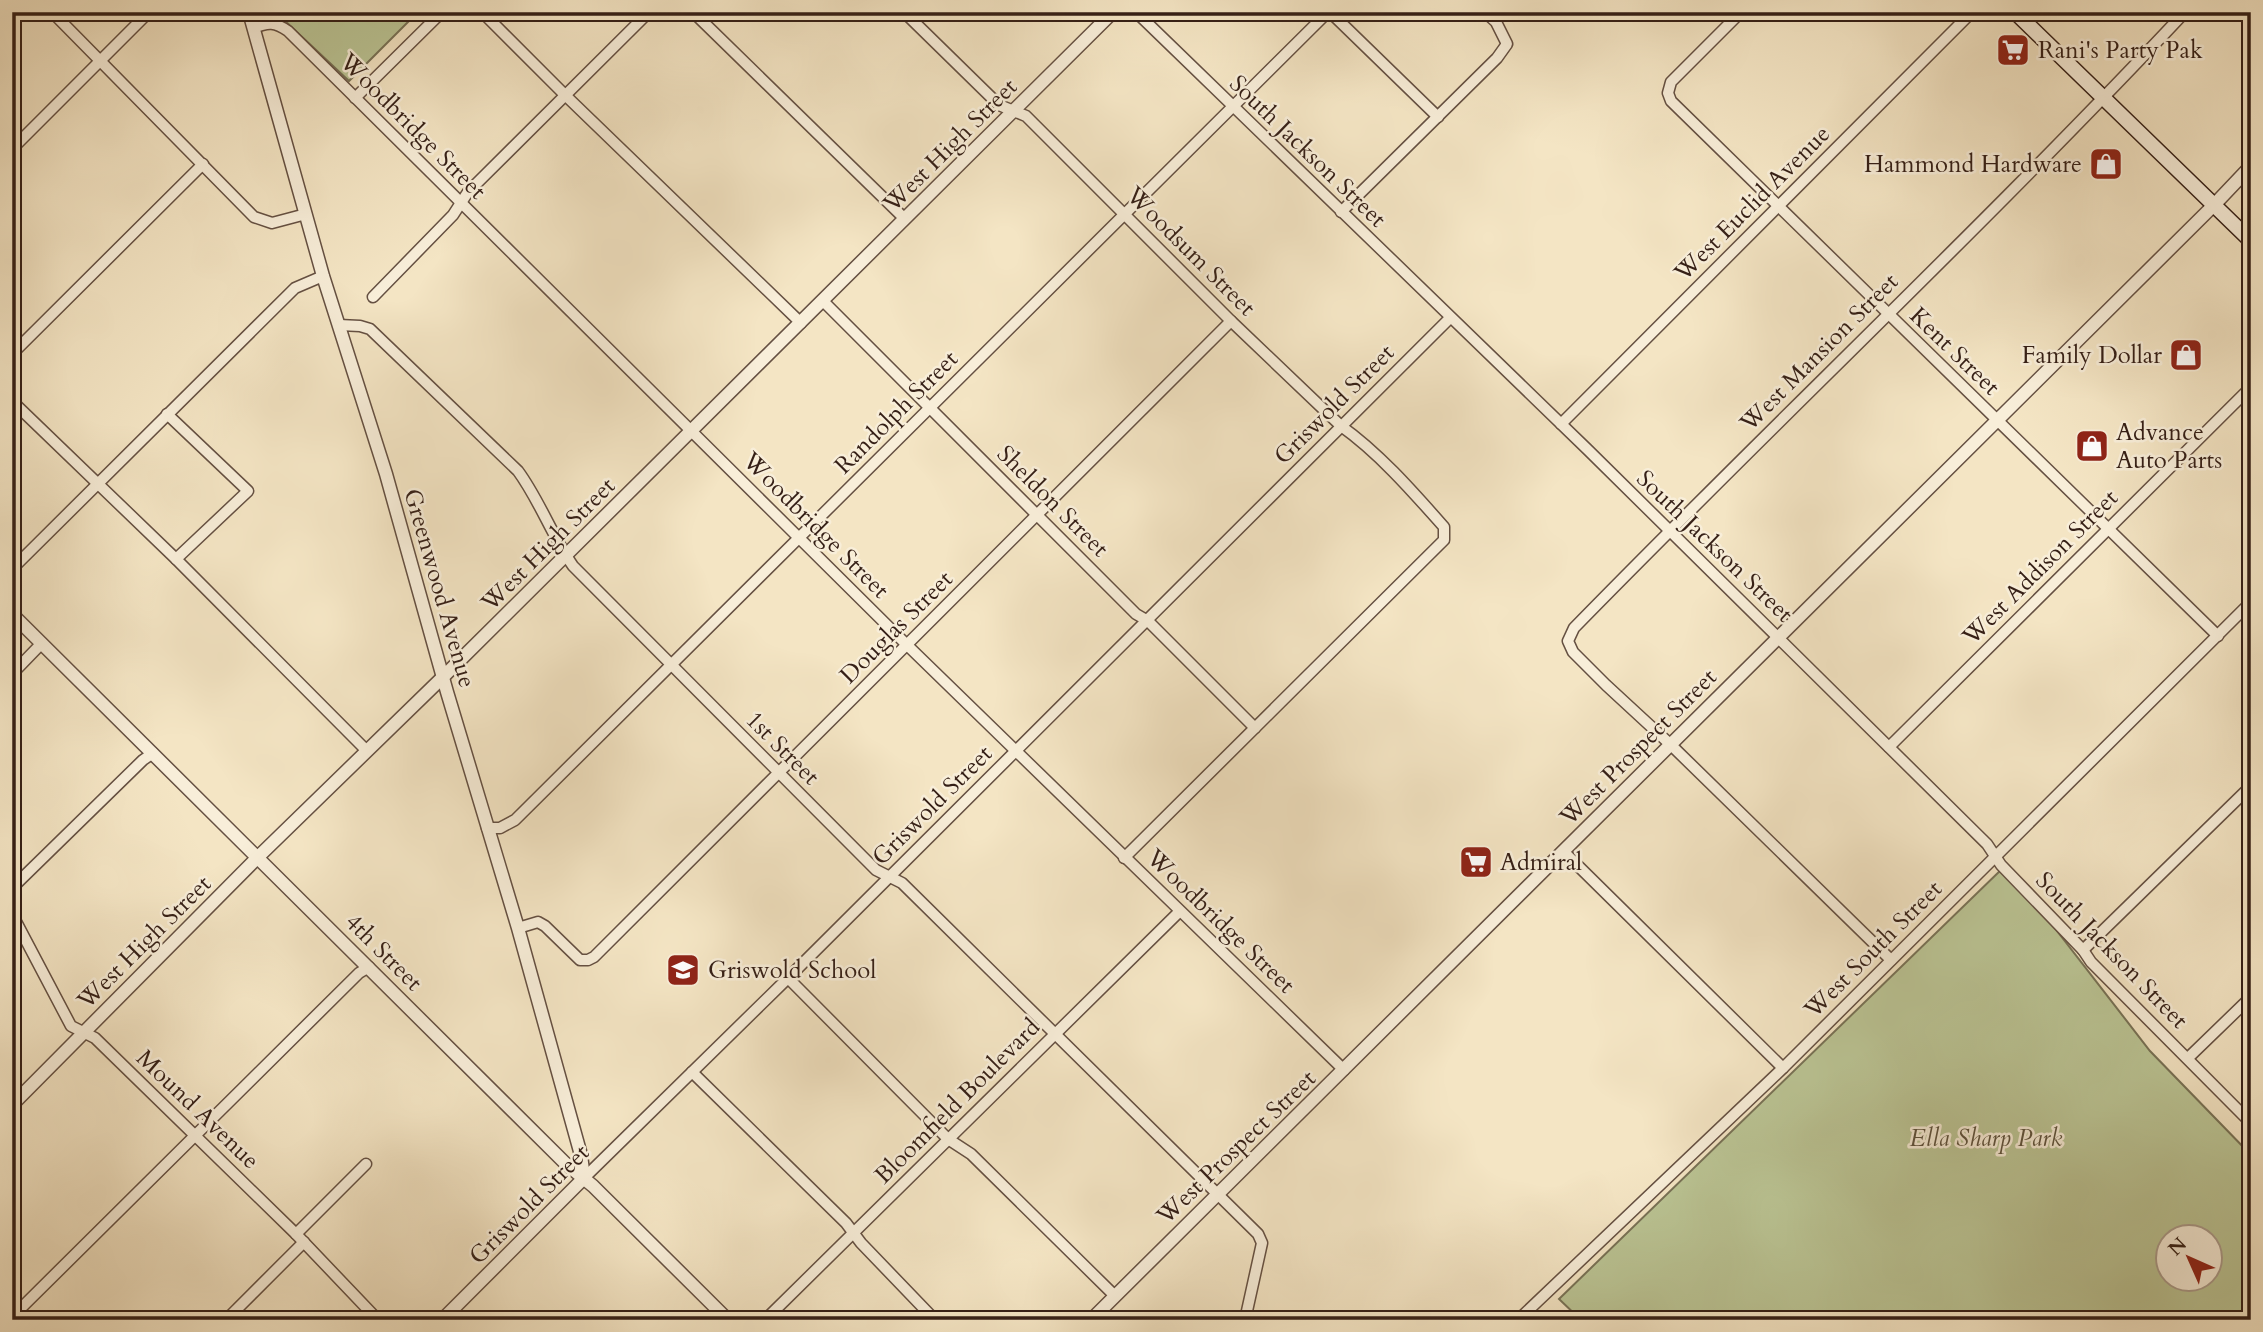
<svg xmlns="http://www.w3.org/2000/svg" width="2263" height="1332" font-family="Cardo,serif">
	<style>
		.green { fill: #bbc595; stroke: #787256; stroke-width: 2; fill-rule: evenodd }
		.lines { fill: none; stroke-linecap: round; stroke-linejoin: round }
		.minor-casing { stroke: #655042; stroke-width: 13 }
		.tertiary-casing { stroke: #655042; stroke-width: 15 }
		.secondary-casing { stroke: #351f16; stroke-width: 17 }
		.minor { stroke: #f8eed9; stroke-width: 10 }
		.tertiary { stroke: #f8eed9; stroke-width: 12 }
		.secondary { stroke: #f8eed9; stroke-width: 14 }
		.labels { text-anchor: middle; stroke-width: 5; stroke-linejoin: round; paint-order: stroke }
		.poi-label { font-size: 24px; fill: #351f16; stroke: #f8eed9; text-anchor: start }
		.street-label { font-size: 24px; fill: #351f16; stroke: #f8eed9 }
		.park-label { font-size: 24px; font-style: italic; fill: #5d513c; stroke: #f8eed9 }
	</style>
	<rect width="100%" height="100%" fill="#f4e5c4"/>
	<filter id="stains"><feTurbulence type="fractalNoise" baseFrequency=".00286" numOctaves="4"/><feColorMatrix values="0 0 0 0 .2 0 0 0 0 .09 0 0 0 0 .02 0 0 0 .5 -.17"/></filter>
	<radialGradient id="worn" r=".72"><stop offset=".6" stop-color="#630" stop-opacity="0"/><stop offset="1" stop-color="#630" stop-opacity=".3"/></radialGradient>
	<!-- green -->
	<g class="green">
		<polygon points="260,12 418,12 349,81 283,19 261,18"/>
		<path d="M 2006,865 L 2150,1051 L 2251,1155 L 2251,1320 L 1581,1320 L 1559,1299 ZM 2168,1238 L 2210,1238 L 2210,1280 L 2168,1280 Z"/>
	</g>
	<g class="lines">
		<defs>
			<g id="minor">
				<polyline points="52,12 254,217 272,223 306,214"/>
				<polyline points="482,12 565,95 801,323"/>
				<polyline points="693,12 905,219"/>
				<path d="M 904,12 L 999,105 L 1026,116 L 1231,321 L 1341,426 C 1379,453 1413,492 1444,527 L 1444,540 L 1124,858"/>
				<polyline points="1136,12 1587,449 1987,844 2001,865 2083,950 2091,962 2251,1123"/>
				<polyline points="1330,12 1438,117"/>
				<polyline points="1741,12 1671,82 1668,93 1671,101 2218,636"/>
				<path d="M 254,28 C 268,22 275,22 288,31 L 907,645 L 1344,1070"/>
				<polyline points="355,98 442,12"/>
				<polyline points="12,149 149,12"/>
				<polyline points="1341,212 1497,58 1507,44 1496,22 1485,12"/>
				<polyline points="373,297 453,215 468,192 649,12"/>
				<polyline points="823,301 1136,614 1148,621 1255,728"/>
				<path d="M 339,325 L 360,326 L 370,329 L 518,471 C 540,501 552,536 573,566 L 876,870 L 902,883 L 1258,1234 L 1262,1243 L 1245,1320"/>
				<polyline points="12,354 203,164"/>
				<polyline points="12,401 176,559 367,751"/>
				<polyline points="167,414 248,491 176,559"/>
				<polyline points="1561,424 1972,12"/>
				<polyline points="12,569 295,288 323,276"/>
				<polyline points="12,674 42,643"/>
				<polyline points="1889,747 2251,387"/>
				<polyline points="487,828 500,828 515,820 1328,12"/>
				<polyline points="1563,851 1783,1068"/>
				<polyline points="12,888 143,760 153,753"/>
				<polyline points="12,914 71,1026 95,1038 296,1234 378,1320"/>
				<polyline points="518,928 538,922 545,926 580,960 588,960 594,957 1231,321"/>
				<polyline points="2083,950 2251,786"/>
				<path d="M 1891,960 L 1671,745 L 1606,685 L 1573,652 L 1568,641 L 1574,628 C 1776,421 1987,223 2185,12"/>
				<polyline points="788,978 948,1139 971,1154 1115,1296"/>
				<polyline points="2188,1058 2251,997"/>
				<polyline points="692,1072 846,1223 861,1243 935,1320"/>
				<polyline points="584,1178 788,978 1450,318"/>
				<polyline points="296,1234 366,1164"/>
				<polyline points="12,1317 359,973 369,967"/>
				<polyline points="226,1320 304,1242"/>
				<polyline points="765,1320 1179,912"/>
				<polyline points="1518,1320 1783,1068 2251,602"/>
			</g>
			<g id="tertiary">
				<polyline points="249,12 323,276 386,474 447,692 518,928 581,1155 584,1178 442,1320"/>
				<polyline points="12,614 565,1163 593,1186 728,1320"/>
				<polyline points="12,1105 258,857 444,676 1113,12"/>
				<polyline points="1091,1320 2214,205 2251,166"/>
			</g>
			<polyline id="secondary" points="2015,12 2251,241"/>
		</defs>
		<!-- minor casing -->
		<use href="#minor" class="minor-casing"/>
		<!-- tertiary casing -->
		<use href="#tertiary" class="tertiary-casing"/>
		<!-- secondary casing -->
		<use href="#secondary" class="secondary-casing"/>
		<!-- minor -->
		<use href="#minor" class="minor"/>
		<!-- tertiary -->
		<use href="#tertiary" class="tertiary"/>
		<!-- secondary -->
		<use href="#secondary" class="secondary"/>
	</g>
	<!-- icons -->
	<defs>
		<symbol id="supermarket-square" viewBox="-11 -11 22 22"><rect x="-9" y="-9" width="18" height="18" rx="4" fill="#8f2418" stroke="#f8eed9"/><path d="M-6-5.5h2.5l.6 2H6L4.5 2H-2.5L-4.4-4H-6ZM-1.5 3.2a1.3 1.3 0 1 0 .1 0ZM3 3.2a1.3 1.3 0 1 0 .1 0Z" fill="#fff"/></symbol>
		<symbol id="shop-square" viewBox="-11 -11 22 22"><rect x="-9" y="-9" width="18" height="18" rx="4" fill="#8f2418" stroke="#f8eed9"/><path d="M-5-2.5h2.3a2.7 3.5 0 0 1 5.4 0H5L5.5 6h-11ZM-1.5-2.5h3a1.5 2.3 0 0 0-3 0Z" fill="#fff"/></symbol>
		<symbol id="school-square" viewBox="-11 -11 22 22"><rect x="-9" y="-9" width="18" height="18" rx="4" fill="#8f2418" stroke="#f8eed9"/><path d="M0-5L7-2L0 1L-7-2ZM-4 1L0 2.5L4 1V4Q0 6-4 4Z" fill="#fff"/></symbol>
	</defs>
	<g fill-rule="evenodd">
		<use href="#supermarket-square" x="1994" y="31" width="38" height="38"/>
		<use href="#shop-square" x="2087" y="145" width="38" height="38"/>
		<use href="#shop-square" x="2167" y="336" width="38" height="38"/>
		<use href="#shop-square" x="2073" y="427" width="38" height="38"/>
		<use href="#supermarket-square" x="1457" y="843" width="38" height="38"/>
		<use href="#school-square" x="664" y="951" width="38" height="38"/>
	</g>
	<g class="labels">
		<!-- poi labels -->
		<g class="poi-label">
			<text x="2038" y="58">Rani's Party Pak</text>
			<text x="2082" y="172" text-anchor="end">Hammond Hardware</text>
			<text x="2162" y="363" text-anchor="end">Family Dollar</text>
			<text x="2116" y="440">Advance<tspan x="2116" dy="28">Auto Parts</tspan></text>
			<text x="1500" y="870">Admiral</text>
			<text x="708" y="978">Griswold School</text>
		</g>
		<!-- street labels -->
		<g class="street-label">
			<text transform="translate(413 126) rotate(45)" y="8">Woodbridge Street</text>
			<text transform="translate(950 145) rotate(-45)" y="8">West High Street</text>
			<text transform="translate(1308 151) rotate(44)" y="8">South Jackson Street</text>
			<text transform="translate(1752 203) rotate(-45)" y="8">West Euclid Avenue</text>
			<text transform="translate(1191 251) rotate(45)" y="8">Woodsum Street</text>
			<text transform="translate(1955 351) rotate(44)" y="8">Kent Street</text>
			<text transform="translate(1819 352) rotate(-45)" y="8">West Mansion Street</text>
			<text transform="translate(1334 404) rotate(-45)" y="8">Griswold Street</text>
			<text transform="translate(896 412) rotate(-45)" y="8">Randolph Street</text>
			<text transform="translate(1053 501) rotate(45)" y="8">Sheldon Street</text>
			<text transform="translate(816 525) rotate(45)" y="8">Woodbridge Street</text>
			<text transform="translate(548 544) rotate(-45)" y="8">West High Street</text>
			<text transform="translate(1715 546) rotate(44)" y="8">South Jackson Street</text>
			<text transform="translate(2040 567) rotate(-45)" y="8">West Addison Street</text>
			<text transform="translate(440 588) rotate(74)" y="8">Greenwood Avenue</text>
			<text transform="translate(896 627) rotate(-45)" y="8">Douglas Street</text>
			<text transform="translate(1638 747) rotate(-45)" y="8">West Prospect Street</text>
			<text transform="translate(783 748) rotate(45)" y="8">1st Street</text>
			<text transform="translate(932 805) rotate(-45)" y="8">Griswold Street</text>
			<text transform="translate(1221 921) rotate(44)" y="8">Woodbridge Street</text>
			<text transform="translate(144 942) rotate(-45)" y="8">West High Street</text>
			<text transform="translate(1873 949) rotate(-45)" y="8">West South Street</text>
			<text transform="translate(2112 950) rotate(46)" y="8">South Jackson Street</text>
			<text transform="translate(384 952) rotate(45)" y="8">4th Street</text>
			<text transform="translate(957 1101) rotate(-45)" y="8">Bloomfield Boulevard</text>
			<text transform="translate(198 1109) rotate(44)" y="8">Mound Avenue</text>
			<text transform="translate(1236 1147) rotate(-44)" y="8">West Prospect Street</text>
			<text transform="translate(529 1204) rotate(-45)" y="8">Griswold Street</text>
		</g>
		<!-- park labels -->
		<g class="park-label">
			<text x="1986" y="1146">Ella Sharp Park</text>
		</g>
	</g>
	<!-- margin -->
	<rect width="2263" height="1332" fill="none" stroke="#f4e5c4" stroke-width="42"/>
	<rect x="14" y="14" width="2235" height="1304" fill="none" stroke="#351f16" stroke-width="3.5"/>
	<rect x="21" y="21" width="2221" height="1290" fill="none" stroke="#351f16" stroke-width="2"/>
	<!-- north arrow -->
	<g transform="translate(2189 1258) rotate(315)"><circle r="33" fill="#f8eed9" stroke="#aa9b8b" stroke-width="2"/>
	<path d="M0-5L12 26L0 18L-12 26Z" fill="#8f2418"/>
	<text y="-10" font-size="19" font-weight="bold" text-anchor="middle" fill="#351f16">N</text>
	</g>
	<rect width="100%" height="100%" filter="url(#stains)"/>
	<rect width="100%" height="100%" fill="url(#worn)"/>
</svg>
